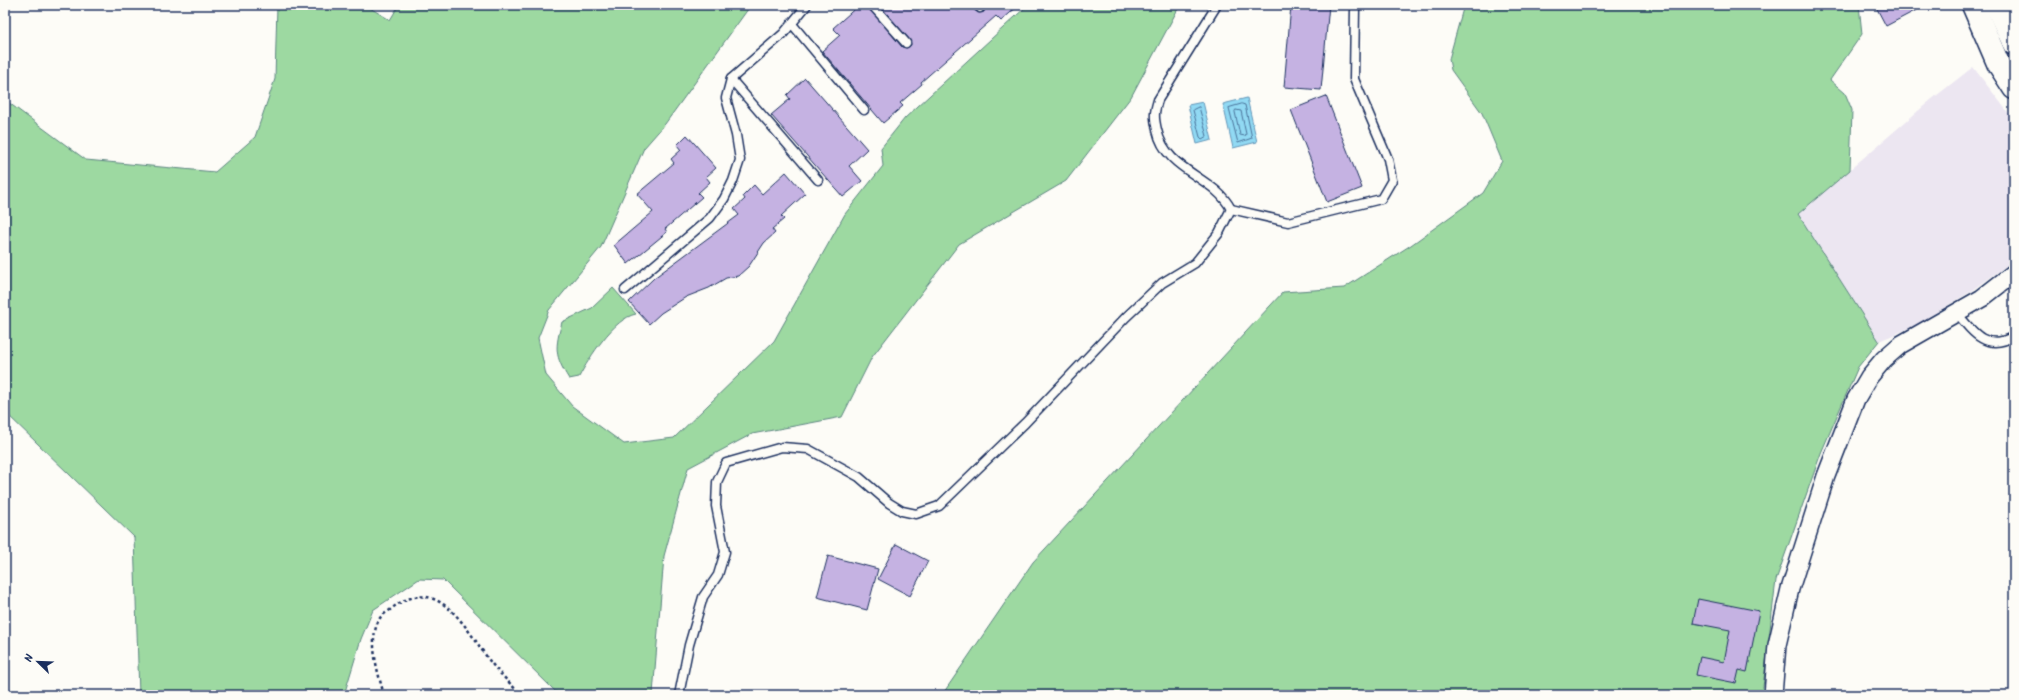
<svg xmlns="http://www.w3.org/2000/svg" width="2019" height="700" font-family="Kalam,sans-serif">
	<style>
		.built { fill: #ece6f1 }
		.green { fill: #9dd9a1; stroke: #5c8480 }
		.water { fill: #91d9f3; stroke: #6295b7 }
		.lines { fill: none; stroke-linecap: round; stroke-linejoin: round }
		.shore { stroke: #4a739a; stroke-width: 1 }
		.building { fill: #c5b2e2; stroke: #1b2f5e }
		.lane-casing { stroke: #1b2f5e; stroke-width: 11 }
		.street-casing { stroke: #1b2f5e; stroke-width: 20 }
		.primary-casing { stroke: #1b2f5e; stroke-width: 25 }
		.path { stroke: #1b2f5e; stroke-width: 2.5; stroke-dasharray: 3 3; stroke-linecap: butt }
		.lane { stroke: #fdfcf7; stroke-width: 8 }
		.street { stroke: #fdfcf7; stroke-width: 17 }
		.primary { stroke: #fdfcf7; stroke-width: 22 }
	</style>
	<rect width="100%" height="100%" fill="#fdfcf7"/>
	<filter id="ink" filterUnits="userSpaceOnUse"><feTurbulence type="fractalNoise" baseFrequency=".025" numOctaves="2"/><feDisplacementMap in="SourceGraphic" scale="8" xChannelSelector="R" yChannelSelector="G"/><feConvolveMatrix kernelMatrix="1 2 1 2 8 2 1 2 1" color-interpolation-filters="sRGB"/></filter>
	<g filter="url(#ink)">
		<!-- built -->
		<polygon class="built" points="1973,67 2014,120 2014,260 1972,291 1912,327 1879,341 1798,214 1932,99"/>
		<!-- green -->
		<g class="green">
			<polygon points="277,5 365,5 390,20 399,5 751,5 665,124 644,148 601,247 549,310 538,338 546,375 572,406 624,444 674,438 774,341 845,214 883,166 881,148 905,118 1028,5 1180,5 1131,97 1066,181 959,244 872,357 842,417 752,434 688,468 664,556 653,694 655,695 559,695 443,580 419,579 373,610 361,639 344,695 139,695 134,537 5,412 5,100 86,160 215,172 255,137 275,79"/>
			<polygon points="1464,5 1859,5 1862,34 1830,80 1845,93 1852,110 1850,170 1798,214 1879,341 1858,367 1821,453 1776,580 1762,695 942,695 1033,562 1283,292 1344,288 1411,245 1483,193 1502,161 1482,113 1451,70 1449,59"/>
			<path d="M 613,288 L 636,314 C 614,318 589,358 579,377 L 569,379 C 554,355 555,348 562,322 L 592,308 Z"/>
		</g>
		<!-- water -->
		<g class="water">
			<polygon points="1247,98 1257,142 1233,148 1223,104"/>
			<polygon points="1203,102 1212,140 1197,144 1188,105"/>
		</g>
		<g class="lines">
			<!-- shore -->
			<g class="shore">
				<polygon points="1242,104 1245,105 1252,138 1238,143 1229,108"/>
				<polygon points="1199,107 1207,136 1202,139 1200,137 1193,110"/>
				<polygon points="1236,110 1241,111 1246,134 1245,136 1240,135 1235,112"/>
			</g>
		</g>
		<!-- building -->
		<g class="building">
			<polygon points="859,5 867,5 902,47 907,48 911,45 910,40 879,5 972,5 973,9 979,13 984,12 984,5 1019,5 1001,21 996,16 921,82 922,84 900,103 903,106 883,123 822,51 840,35 833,28"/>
			<polygon points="1291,5 1329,5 1321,90 1284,87"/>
			<polygon points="1875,5 1926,5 1886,26"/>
			<polygon points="805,78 867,149 849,166 862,181 843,197 771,115 790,99 787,95"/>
			<polygon points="1326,96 1362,188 1327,202 1291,110"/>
			<polygon points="687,135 716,168 706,177 710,182 698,193 702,197 665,229 667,232 628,264 614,245 653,212 637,194 674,163 671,159 681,150 677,145"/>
			<polygon points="786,172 805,194 781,216 784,219 772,229 775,233 764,243 749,266 738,276 726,278 709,288 686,297 661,313 649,324 629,302 654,278 739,215 734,209 745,199 743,196 754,185 762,194"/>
			<polygon points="896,544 928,561 910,596 878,579"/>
			<polygon points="828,556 878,569 867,610 817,597"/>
			<polygon points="1698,599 1759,611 1747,672 1739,670 1736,683 1696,675 1700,657 1724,662 1730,630 1693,623"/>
		</g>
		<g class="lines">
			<defs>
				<g id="lane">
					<polyline points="872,5 906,43"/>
					<polyline points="977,5 980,8"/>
					<path d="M 1217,5 L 1158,100 C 1154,113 1154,117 1157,130 C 1166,172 1213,175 1231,209"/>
					<polyline points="792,24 864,110"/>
					<polyline points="731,79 818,180"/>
					<polyline points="1231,209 1288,222 1381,199 1392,180 1388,159 1354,79 1355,7"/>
					<polyline points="625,290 710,218 724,199 733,181 740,160 736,135 726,98 731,79 783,34 807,5"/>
					<path d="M 1957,313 C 1973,333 1987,352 2014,336"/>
					<polyline points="679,695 689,645 703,597 718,575 725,552 716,506 717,482 726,463 782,447 808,449 859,477 889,503 902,511 916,514 939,506 1025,423 1126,317 1162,283 1195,263 1219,233 1231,209"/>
				</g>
				<polyline id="street" points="1773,695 1777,645 1790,589 1826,476 1856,399 1869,377 1884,359 1900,345 1982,298 2014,273"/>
				<g id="primary">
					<polyline points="1973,5 1998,63 2014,88"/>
					<polyline points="1996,5 2014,44"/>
				</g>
			</defs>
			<!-- lane casing -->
			<use href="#lane" class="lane-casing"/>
			<!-- street casing -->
			<use href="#street" class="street-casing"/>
			<!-- primary casing -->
			<use href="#primary" class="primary-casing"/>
			<!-- path -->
			<path class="path" d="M 384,695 C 378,673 367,639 380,618 C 382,615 387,612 390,610 C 438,569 467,631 492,664 C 501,675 512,685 521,695"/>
			<!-- lane -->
			<use href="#lane" class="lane"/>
			<!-- street -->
			<use href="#street" class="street"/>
			<!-- primary -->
			<use href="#primary" class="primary"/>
		</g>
	</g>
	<!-- margin -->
	<rect width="2019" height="700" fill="none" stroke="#fdfcf7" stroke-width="20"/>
	<rect x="10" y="10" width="1999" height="680" fill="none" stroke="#1b2f5e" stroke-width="1.5" filter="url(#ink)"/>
	<!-- north arrow -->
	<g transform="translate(38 662) rotate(293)" stroke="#fdfcf7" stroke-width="3" paint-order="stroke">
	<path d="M0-3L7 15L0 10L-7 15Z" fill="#1b2f5e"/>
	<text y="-6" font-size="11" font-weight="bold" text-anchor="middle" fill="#1b2f5e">N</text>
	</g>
</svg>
